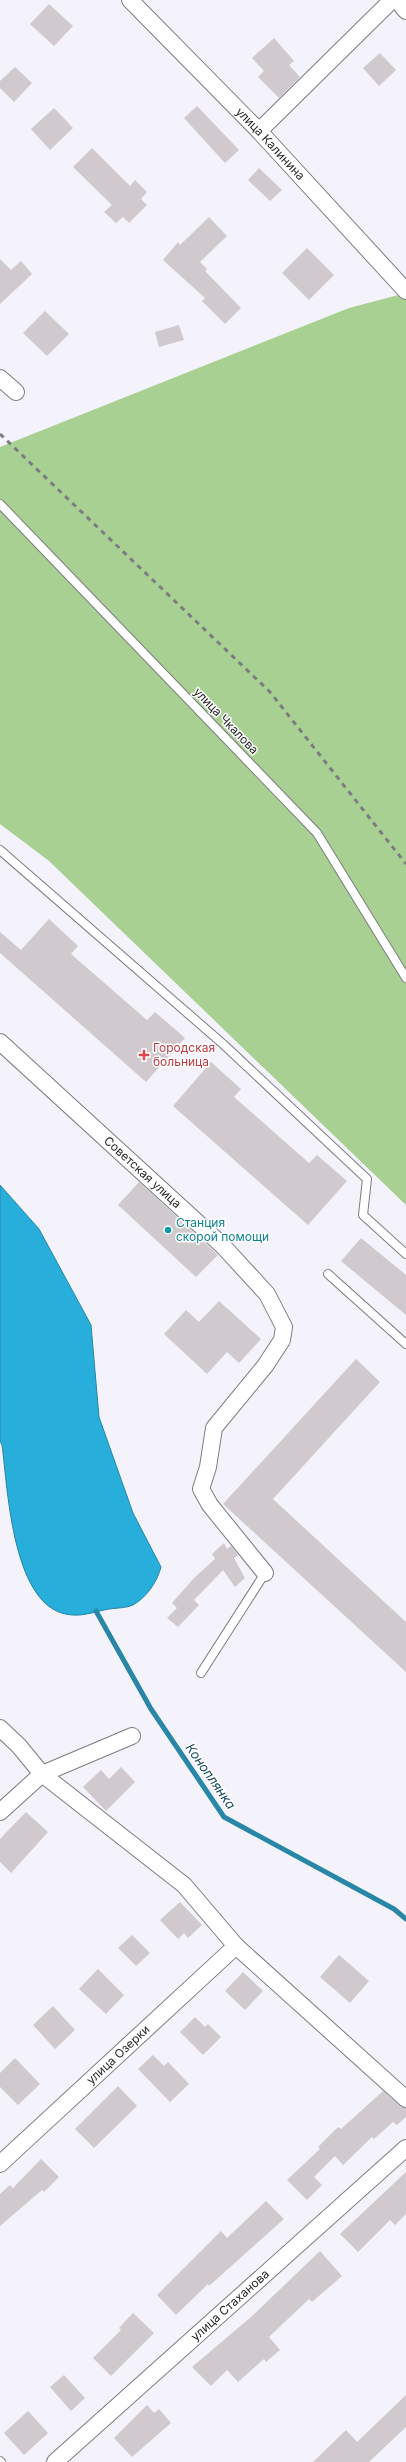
<svg xmlns="http://www.w3.org/2000/svg" width="406" height="2462" font-family="Inter,sans-serif">
	<style>
		.green { fill: #a8d092 }
		.water { fill: #28aedb; stroke: #2886a6 }
		.lines { fill: none; stroke-linecap: round; stroke-linejoin: round }
		.stream { stroke: #2886a6; stroke-width: 5 }
		.building { fill: #d0c9ce }
		.service-casing { stroke: #7c7b81; stroke-width: 10 }
		.minor-casing { stroke: #7c7b81; stroke-width: 18 }
		.service { stroke: #fff; stroke-width: 8 }
		.minor { stroke: #fff; stroke-width: 16 }
		.rail { stroke: #7d7d81; stroke-width: 3; stroke-dasharray: 5 5; stroke-linecap: butt }
		.health-dot { fill: #e0444e; stroke: #fff; stroke-width: 1.5 }
		.culture-dot { fill: #0f9aa8; stroke: #fff; stroke-width: 1.5 }
		.labels { text-anchor: middle; stroke-width: 3; stroke-linejoin: round; paint-order: stroke }
		.street-label { font-size: 12px; fill: #28282a; stroke: #fff }
		.health-label { font-size: 12px; fill: #be3a42; stroke: #fff; text-anchor: start }
		.culture-label { font-size: 12px; fill: #0d838f; stroke: #fff; text-anchor: start }
		.water-label { font-size: 13px; font-style: italic; fill: #194c60; stroke: #fff }
	</style>
	<rect width="100%" height="100%" fill="#f4f3fb"/>
	<!-- green -->
	<polygon class="green" points="406,293 406,1205 49,861 0,824 0,447 349,308"/>
	<!-- water -->
	<path class="water" d="M 0,1185 L 39,1229 L 91,1325 L 99,1417 L 133,1513 L 161,1567 C 157,1582 147,1597 133,1605 C 127,1608 116,1608 109,1609 C 98,1611 84,1616 73,1615 C 12,1613 8,1489 2,1445 L 0,1441 Z"/>
	<g class="lines">
		<!-- stream -->
		<polyline class="stream" points="96,1611 151,1709 224,1817 394,1909 406,1919"/>
	</g>
	<!-- building -->
	<g class="building">
		<polygon points="49,4 73,26 54,46 30,24"/>
		<polygon points="274,38 294,61 289,65 300,77 279,98 258,77 264,71 252,58"/>
		<polygon points="380,53 396,70 379,86 363,68"/>
		<polygon points="15,67 32,83 14,102 0,88 0,81"/>
		<polygon points="197,106 239,150 225,163 184,118"/>
		<polygon points="54,108 73,128 50,150 31,129"/>
		<polygon points="92,148 130,186 135,180 147,192 141,199 147,205 129,223 123,217 116,223 104,212 112,205 73,167"/>
		<polygon points="259,168 282,190 270,201 248,180"/>
		<polygon points="209,217 227,236 200,262 207,269 205,271 241,308 225,324 202,301 205,298 163,260 178,242 180,245"/>
		<polygon points="307,248 334,275 309,300 282,273"/>
		<polygon points="0,259 11,270 21,261 32,274 0,304"/>
		<polygon points="45,311 69,334 47,356 23,333"/>
		<polygon points="179,325 184,340 159,347 155,332"/>
		<polygon points="49,919 78,946 71,954 147,1020 155,1012 185,1038 146,1082 0,953 0,932 21,950"/>
		<polygon points="211,1062 241,1089 234,1097 309,1163 317,1155 347,1181 308,1225 173,1106"/>
		<polygon points="139,1182 218,1255 196,1277 118,1205"/>
		<polygon points="361,1238 406,1275 406,1315 341,1261"/>
		<polygon points="219,1301 261,1339 239,1363 227,1352 207,1374 164,1334 186,1310 199,1322"/>
		<polygon points="356,1359 380,1382 273,1499 406,1622 406,1672 223,1504"/>
		<polygon points="224,1543 227,1549 231,1546 238,1555 234,1558 245,1578 235,1587 223,1570 194,1600 199,1605 178,1627 167,1618 177,1608 172,1603 194,1578 215,1559 212,1554"/>
		<polygon points="121,1767 135,1782 106,1811 83,1787 101,1770 109,1779"/>
		<polygon points="26,1812 48,1832 11,1873 0,1862 0,1839"/>
		<polygon points="180,1902 202,1925 188,1938 184,1933 178,1939 160,1920"/>
		<polygon points="132,1935 150,1953 136,1966 118,1948"/>
		<polygon points="339,1955 369,1981 350,2003 320,1977"/>
		<polygon points="98,1969 124,1995 106,2014 79,1989"/>
		<polygon points="243,1972 263,1991 245,2010 225,1991"/>
		<polygon points="53,2006 75,2030 55,2049 33,2025"/>
		<polygon points="195,2017 205,2027 208,2024 221,2037 203,2055 180,2032"/>
		<polygon points="153,2055 164,2066 168,2062 189,2084 170,2102 138,2069"/>
		<polygon points="15,2058 40,2084 18,2105 0,2087 0,2073"/>
		<polygon points="118,2086 137,2106 94,2148 75,2129"/>
		<polygon points="383,2091 400,2106 406,2108 406,2117 397,2125 393,2122 374,2139 372,2137 343,2165 335,2156 314,2177 322,2185 307,2200 287,2180 320,2149 318,2147 338,2127 341,2129"/>
		<polygon points="41,2159 59,2177 44,2192 42,2190 0,2226 0,2194 10,2185 13,2188"/>
		<polygon points="406,2172 406,2214 395,2225 390,2220 358,2252 340,2234"/>
		<polygon points="266,2201 284,2219 209,2286 208,2284 176,2315 157,2295 221,2231 227,2238"/>
		<polygon points="320,2251 342,2276 312,2302 309,2299 269,2337 280,2350 266,2362 264,2359 238,2382 227,2370 211,2386 192,2367 251,2317"/>
		<polygon points="133,2313 154,2333 111,2376 93,2358 121,2330 119,2328"/>
		<polygon points="64,2375 85,2398 71,2411 50,2387"/>
		<polygon points="406,2395 406,2427 369,2462 313,2462 346,2430 357,2442"/>
		<polygon points="147,2405 154,2413 159,2409 171,2423 132,2457 114,2438"/>
		<polygon points="28,2411 48,2433 24,2455 4,2433"/>
	</g>
	<g class="lines">
		<defs>
			<g id="service">
				<polyline points="0,504 317,833 406,978"/>
				<polyline points="0,850 223,1044 367,1179 363,1215 406,1254"/>
				<polyline points="328,1274 406,1344"/>
				<polyline points="201,1673 265,1573"/>
				<polyline points="0,2461 1,2462"/>
			</g>
			<g id="minor">
				<path id="s1" d="M 130,0 L 259,131 L 406,291"/>
				<polyline points="397,0 406,11"/>
				<polyline points="259,131 392,0"/>
				<polyline points="0,378 16,392"/>
				<path id="s2" d="M 0,1042 L 223,1246 L 267,1294 L 284,1327 L 282,1340 L 265,1366 L 214,1428 L 208,1467 L 201,1489 L 210,1505 L 265,1573"/>
				<polyline points="0,1728 19,1746 42,1774 184,1885 236,1946 406,2099"/>
				<polyline points="0,1812 42,1774 132,1736"/>
				<path id="s3" d="M 0,2164 L 236,1946"/>
				<path id="s4" d="M 55,2462 L 406,2148"/>
			</g>
		</defs>
		<!-- service casing -->
		<use href="#service" class="service-casing"/>
		<!-- minor casing -->
		<use href="#minor" class="minor-casing"/>
		<!-- service -->
		<use href="#service" class="service"/>
		<!-- minor -->
		<use href="#minor" class="minor"/>
		<!-- rail -->
		<polyline class="rail" points="0,434 270,692 406,864"/>
	</g>
	<!-- markers -->
	<path class="health-dot" d="M142 1049h4v4h4v4h-4v4h-4v-4h-4v-4h4z"/>
	<circle class="culture-dot" cx="168" cy="1230" r="4"/>
	<g class="labels">
		<!-- street labels -->
		<g class="street-label">
			<text dy="4" stroke="none"><textPath href="#s1" startOffset="201">улица Калинина</textPath></text>
			<text transform="translate(226 721) rotate(46)" y="4">улица Чкалова</text>
			<text dy="4" stroke="none"><textPath href="#s2" startOffset="193">Советская улица</textPath></text>
			<text dy="4" stroke="none"><textPath href="#s3" startOffset="161">улица Озерки</textPath></text>
			<text dy="4" stroke="none"><textPath href="#s4" startOffset="235">улица Стаханова</textPath></text>
		</g>
		<!-- health labels -->
		<g class="health-label">
			<text x="153" y="1052">Городская<tspan x="153" dy="14">больница</tspan></text>
		</g>
		<!-- culture labels -->
		<g class="culture-label">
			<text x="176" y="1227">Станция<tspan x="176" dy="14">скорой помощи</tspan></text>
		</g>
		<!-- water labels -->
		<g class="water-label">
			<text transform="translate(211 1776) rotate(55)" y="5">Коноплянка</text>
		</g>
	</g>
</svg>
